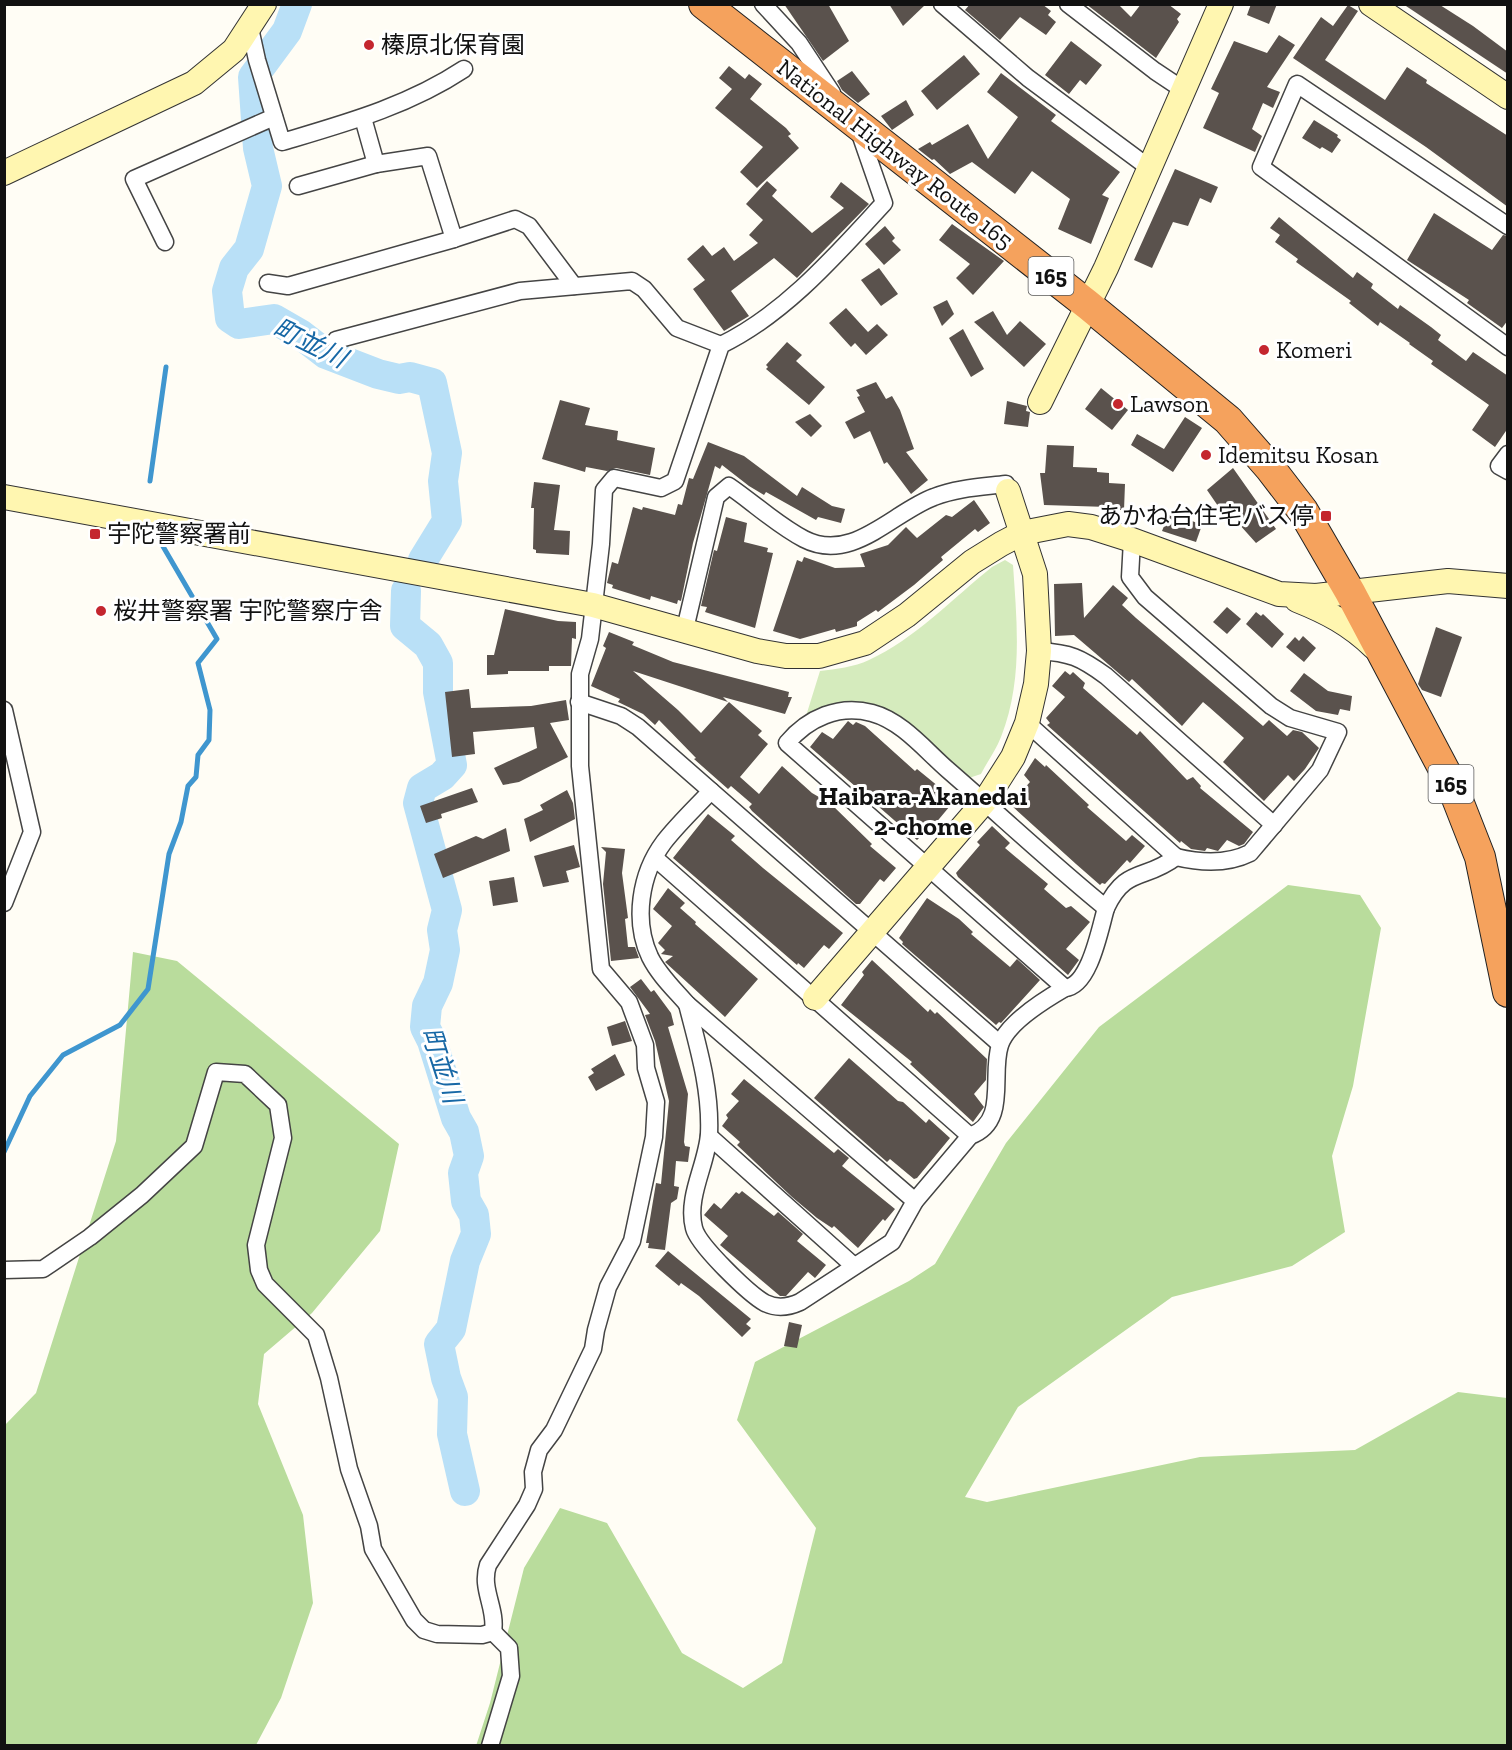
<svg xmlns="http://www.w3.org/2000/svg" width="1512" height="1750" font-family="'Zilla Slab','Noto Sans JP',serif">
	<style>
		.green { fill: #d5ebbd }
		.forest { fill: #b9dc9c }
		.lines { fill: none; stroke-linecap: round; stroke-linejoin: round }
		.stream { stroke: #3f96cf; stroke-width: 5 }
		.river { stroke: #b9e0f7; stroke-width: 30 }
		.building { fill: #5a524d }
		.street-casing { stroke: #444; stroke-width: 19 }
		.secondary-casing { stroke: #333; stroke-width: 26 }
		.highway-casing { stroke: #222; stroke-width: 32 }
		.street { stroke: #fff; stroke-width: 16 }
		.secondary { stroke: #fff6b0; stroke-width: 24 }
		.highway { stroke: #f5a25d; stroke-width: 30 }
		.poi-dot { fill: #c4262e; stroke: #fff; stroke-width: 2 }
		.labels { text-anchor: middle; stroke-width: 6; stroke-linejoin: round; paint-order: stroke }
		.shield { fill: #fff; stroke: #585858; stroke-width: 1.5 }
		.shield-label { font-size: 22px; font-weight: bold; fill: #111 }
		.poi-label { font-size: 24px; fill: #111; stroke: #fff; text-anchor: start }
		.street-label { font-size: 24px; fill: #111; stroke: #fff }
		.water-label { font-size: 26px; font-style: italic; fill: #1768a6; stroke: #fff }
		.neighbourhood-label { font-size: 26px; font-weight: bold; fill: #111; stroke: #fff }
	</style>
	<rect width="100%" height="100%" fill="#fffdf5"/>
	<!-- green -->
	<path class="green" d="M 1005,560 L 1013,565 C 1017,624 1023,681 1001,737 C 996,750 987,762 981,774 L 969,778 C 921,736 875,674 806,716 L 820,671 C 836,669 854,667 869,660 C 915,639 953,598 992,567 Z"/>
	<!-- forest -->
	<g class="forest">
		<polygon points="1288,885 1360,895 1381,928 1353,1086 1332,1156 1345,1232 1292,1266 1172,1297 1018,1407 965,1497 987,1502 1200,1457 1355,1450 1458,1392 1507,1398 1507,1745 476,1746 490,1703 524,1568 560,1508 607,1523 682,1653 743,1688 782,1663 816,1528 737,1420 755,1362 909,1281 935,1264 1006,1143 1099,1027"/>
		<polygon points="133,952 177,961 399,1144 380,1231 312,1313 264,1354 258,1404 303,1515 313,1603 281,1698 256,1745 5,1745 4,1426 36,1393 116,1141"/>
	</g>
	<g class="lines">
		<!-- stream -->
		<g class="stream">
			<polyline points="150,481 166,367"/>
			<polyline points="4,1152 30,1096 63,1055 120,1025 148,989 169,854 181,822 188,786 196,777 198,755 209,740 210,710 198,663 217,639 161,543"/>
		</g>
		<!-- river -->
		<g class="river">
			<polyline points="297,4 287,31 253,77 258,148 267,186 249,249 234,268 227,291 230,318 239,324 274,319 300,334 326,354 378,374 399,379 410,377 432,383 447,453 443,481 447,521 423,560"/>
			<polyline points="406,591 405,626 428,645 438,663 438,692 452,765 442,776 422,788 418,803 447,910 442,930 445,950 438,983 427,1006 425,1027 432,1041 456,1118 464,1132 469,1156 463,1173 466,1201 474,1215 476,1234 465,1261 451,1329 439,1344 446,1378 453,1397 452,1434 465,1491"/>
		</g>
	</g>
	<!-- building -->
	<g class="building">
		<polygon points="784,4 828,4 849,41 823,61"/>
		<polygon points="889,4 926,4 903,26"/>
		<polygon points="970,4 1042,4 1051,11 1048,15 1056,22 1046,35 1020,17 1000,40 965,10"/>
		<polygon points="1086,4 1118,4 1131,17 1141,4 1168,4 1181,14 1177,19 1179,22 1156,58"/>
		<polygon points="1251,4 1277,4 1269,24 1247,15"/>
		<polygon points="1403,4 1440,5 1473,26 1508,52 1508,74"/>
		<polygon points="1348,5 1358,11 1325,60 1385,100 1407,67 1427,80 1426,83 1508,136 1508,207 1426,147 1293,58 1321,17 1333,26"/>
		<polygon points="1279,35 1295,45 1267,87 1280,92 1273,108 1263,103 1252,129 1262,136 1255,152 1203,128 1219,93 1211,89 1234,41 1267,53"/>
		<polygon points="1071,41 1102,65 1086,85 1080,80 1069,94 1045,75"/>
		<polygon points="964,55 980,74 937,110 921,91"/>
		<polygon points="729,66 745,79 749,74 762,84 750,99 786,128 791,134 788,136 799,148 757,188 740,172 763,147 715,108 732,89 719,78"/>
		<polygon points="852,71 870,94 858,103 842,90 837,81"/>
		<polygon points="1001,73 1056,115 1051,121 1120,172 1102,195 1109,198 1091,244 1058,229 1070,199 1032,171 1015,194 972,162 950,174 934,159 932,160 918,149 930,142 932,145 968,124 988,159 1018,117 987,92"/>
		<polygon points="906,100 914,115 892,130 881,116"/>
		<polygon points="1314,120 1338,135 1337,137 1341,140 1332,153 1322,147 1320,149 1302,138"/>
		<polygon points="1175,169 1218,187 1211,203 1200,198 1188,226 1173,222 1152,268 1134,260"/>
		<polygon points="767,181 777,190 772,196 812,233 844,208 830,197 841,182 869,204 797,278 774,258 731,291 749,316 724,331 693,289 705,280 687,259 703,245 712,256 724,247 734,261 758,243 749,235 763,220 746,204"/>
		<polygon points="1434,213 1492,250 1503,235 1508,236 1508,320 1502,328 1467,303 1469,300 1407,260"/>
		<polygon points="1279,217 1353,278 1357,272 1373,284 1371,288 1398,309 1400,305 1431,327 1441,335 1438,340 1466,361 1473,352 1508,376 1508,428 1495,447 1472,430 1489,405 1431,364 1433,361 1409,344 1410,343 1380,322 1378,326 1349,303 1351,301 1296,262 1298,259 1275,242 1280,235 1270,228"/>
		<polygon points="952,224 1004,261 973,295 956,278 970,264 939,240"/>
		<polygon points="885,226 895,238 892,241 901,250 884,265 865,244"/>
		<polygon points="879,268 898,294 881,306 861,280"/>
		<polygon points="947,300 954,314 942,326 933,307"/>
		<polygon points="846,308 868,332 877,324 888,335 866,355 855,343 851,347 829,323"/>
		<polygon points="993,311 1007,335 1020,321 1046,344 1024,367 974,322"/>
		<polygon points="963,329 984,369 971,377 949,338"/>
		<polygon points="787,342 802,355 796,361 825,387 809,405 766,369 768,367 766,365"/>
		<polygon points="876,382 886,399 892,396 900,410 914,449 906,452 928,480 911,494 887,462 884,464 870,431 854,439 845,422 865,412 857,397 860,396 856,390"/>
		<polygon points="1101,388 1128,410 1112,430 1085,409"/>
		<polygon points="560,400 590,408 585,425 618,431 617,440 655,448 650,475 616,468 607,471 586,467 585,472 542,459"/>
		<polygon points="1007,401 1027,406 1026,411 1030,412 1028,427 1004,424"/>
		<polygon points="810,414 822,426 811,437 795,422"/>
		<polygon points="1185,417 1202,428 1173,472 1131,445 1137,434 1164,449"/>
		<polygon points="708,442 744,456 797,496 802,487 832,506 845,509 841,523 818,517 816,520 766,492 764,495 749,486 722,465 720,469 715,466 693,543 681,601 678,600 677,604 651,596 650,600 612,588 613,585 607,583 612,562 618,564 633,507 642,510 643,507 675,515 678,504 682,505 689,478 693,479"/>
		<polygon points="1047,445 1074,446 1073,467 1097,468 1097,472 1109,473 1109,483 1125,484 1124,510 1108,510 1108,507 1044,505 1040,473 1045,473"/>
		<polygon points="1233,468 1276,529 1256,543 1221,504 1218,506 1207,490"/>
		<polygon points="534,482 560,485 554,530 570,531 569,555 536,553 536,550 533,549 534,508 531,508"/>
		<polygon points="974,500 990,523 978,532 975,529 941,557 943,560 914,585 878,612 876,610 857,622 857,626 854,627 836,632 835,629 800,639 773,631 797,560 802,562 804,557 835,568 865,567 860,554 888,545 906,527 917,538 946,515 952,517"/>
		<polygon points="1170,512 1202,525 1196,542 1162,531"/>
		<polygon points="726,517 747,523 744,542 768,548 767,552 773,553 755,628 705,612 707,607 701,606 714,550 717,551"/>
		<polygon points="1082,583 1084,618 1113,585 1128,598 1122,605 1136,618 1263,726 1269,720 1287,736 1293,730 1302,732 1319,748 1305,769 1294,781 1288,775 1264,801 1223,762 1244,738 1209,707 1203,702 1182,726 1132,679 1129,682 1074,635 1055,636 1054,584"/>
		<polygon points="1227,607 1241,619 1227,634 1213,622"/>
		<polygon points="505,609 558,621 576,622 576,639 572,638 571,666 549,666 549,671 508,671 508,674 487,675 487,655 494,655"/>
		<polygon points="1256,612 1261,616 1263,614 1284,634 1272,648 1246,624"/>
		<polygon points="1436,627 1462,637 1441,697 1422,690 1418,684"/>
		<polygon points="609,632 634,642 632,645 673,662 789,692 788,697 792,697 785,714 723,697 728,702 633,671 678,710 701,733 729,702 762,731 758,735 768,744 740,777 759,794 782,766 812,793 831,804 872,844 870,846 896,868 884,882 880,879 860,904 856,904 752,811 749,807 752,804 731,786 728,789 694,759 696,758 659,720 655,725 643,714 618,702 620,699 591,686 606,648 603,646"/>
		<polygon points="1303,636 1316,648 1304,662 1286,647 1295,637 1299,641"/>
		<polygon points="1065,671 1070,675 1073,672 1085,683 1083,688 1137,735 1140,731 1187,780 1193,777 1201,786 1200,788 1253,832 1244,844 1239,846 1227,840 1218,851 1207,848 1205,851 1191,849 1181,841 1180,843 1047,725 1050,723 1046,718 1065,697 1052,686"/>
		<polygon points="1304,673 1328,691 1352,696 1350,711 1340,709 1338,715 1316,711 1290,691"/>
		<polygon points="469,689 471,708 531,706 566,700 569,720 550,723 568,757 519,782 503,785 494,768 537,748 534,727 473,732 475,754 452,757 445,692"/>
		<polygon points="848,721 853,725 856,722 865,726 915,771 917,769 955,800 924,837 922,835 917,840 810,747 822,732 833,739"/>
		<polygon points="1035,758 1045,767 1046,765 1089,805 1087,807 1126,841 1132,835 1145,846 1130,863 1127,860 1105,884 1102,883 1100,885 1076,864 1012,806 1012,802 1030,782 1024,775"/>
		<polygon points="472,788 478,802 441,814 442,818 426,823 420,806"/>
		<polygon points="567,790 573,803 575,819 530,842 524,819 543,810 540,805"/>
		<polygon points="708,814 735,836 731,840 763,868 843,933 829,949 824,945 804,968 798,963 797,965 673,858"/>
		<polygon points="992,826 1010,843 1005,848 1048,884 1044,889 1066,908 1071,906 1090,922 1066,949 1079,960 1068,975 958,877 956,873 980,845 977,842"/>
		<polygon points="506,828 510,851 443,878 434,854 476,836 483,839"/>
		<polygon points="574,845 580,867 566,871 569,882 543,887 534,856"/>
		<polygon points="601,847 625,849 622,873 628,918 625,919 628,947 635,947 639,958 611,961 603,884 606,852"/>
		<polygon points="514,877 518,902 493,906 489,881"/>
		<polygon points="668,888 685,903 680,908 696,922 695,924 758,979 725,1017 665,962 673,956 661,954 665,950 658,943 672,926 653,909"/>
		<polygon points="927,898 959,919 973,932 971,934 1010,967 1017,959 1040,980 1001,1023 999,1022 996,1025 902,944 903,942 899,938"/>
		<polygon points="872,960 928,1012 930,1009 935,1014 937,1012 987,1059 986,1080 974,1094 984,1107 973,1122 910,1064 912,1062 841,1005 864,975 862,972"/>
		<polygon points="641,979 651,992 654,990 671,1013 674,1025 668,1027 688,1094 684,1142 685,1146 690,1147 688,1162 676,1161 674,1186 679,1187 677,1199 671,1203 665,1250 648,1248 649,1243 646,1243 656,1183 661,1184 669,1101 655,1041 645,1015 650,1014 630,987"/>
		<polygon points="625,1021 632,1041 612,1046 607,1027"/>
		<polygon points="615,1054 625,1075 596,1091 588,1077 594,1073 591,1069"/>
		<polygon points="849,1058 898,1101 903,1102 926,1123 929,1119 950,1138 917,1178 914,1179 890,1159 887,1162 814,1098"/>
		<polygon points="744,1079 834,1153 838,1149 849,1158 842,1166 895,1209 885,1221 883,1219 858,1248 834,1226 832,1228 817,1218 792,1197 737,1145 740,1142 722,1126 728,1118 726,1115 739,1101 731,1094"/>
		<polygon points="742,1191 774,1216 778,1212 803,1234 797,1241 826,1265 815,1278 808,1272 786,1296 780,1296 720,1245 728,1236 704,1215 714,1203 721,1209 736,1192 739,1194"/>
		<polygon points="668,1251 751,1319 746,1324 751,1328 742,1337 699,1296 681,1283 679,1286 655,1266"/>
		<polygon points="789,1322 802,1325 797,1348 784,1346"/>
	</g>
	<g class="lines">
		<defs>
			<g id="street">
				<polyline points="763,4 799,43 832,93"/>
				<polyline points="942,4 1028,78 1148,167"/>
				<polyline points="1068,4 1155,71 1182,89"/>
				<path d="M 250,28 L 257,60 L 282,142 C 346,123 408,106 464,69"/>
				<polyline points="363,118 376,164"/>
				<polyline points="298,186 376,164 428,156 454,239"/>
				<polyline points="1508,226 1297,84 1261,167 1508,347"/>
				<polyline points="165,242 134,179 274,117"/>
				<polyline points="268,283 288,286 454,239 515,219 529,226 574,286"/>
				<polyline points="336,340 520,291 632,281 644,289 677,328 721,345"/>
				<polyline points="1508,454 1499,466 1508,471"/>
				<path d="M 1132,540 L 1130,577 L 1145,597 L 1271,706 L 1290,718 L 1338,732 L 1320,770 L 1250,853 C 1228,864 1201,863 1176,857"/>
				<path d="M 685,629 L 716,497 L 729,486 C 754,503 777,525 804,539 C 852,564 893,512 934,497 C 957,488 981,487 1006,484 L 1008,491"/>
				<path d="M 1039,651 C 1070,653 1080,657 1106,676 L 1274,825"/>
				<polyline points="579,702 621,716 638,727 1000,1044"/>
				<polyline points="4,710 32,832 4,903"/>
				<path d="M 711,791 C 695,808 678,824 664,842 C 640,874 633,921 650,957 C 659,975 674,989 687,1004 L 915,1201"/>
				<polyline points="655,858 970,1136"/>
				<path d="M 1065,988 C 1090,986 1100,928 1106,908"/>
				<path d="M 687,1004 C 698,1047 711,1089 709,1134 C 707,1164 686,1197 694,1228 C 698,1245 749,1294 765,1303 C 777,1309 789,1307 800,1302 L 892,1242 L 915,1201 L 970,1136 C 1009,1122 990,1075 1000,1045 C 1007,1023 1046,999 1065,988 L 787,743 C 808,718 839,704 872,713 C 902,721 925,750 948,770 C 1001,816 1052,864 1106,908 C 1126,866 1145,881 1176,857 L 1027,723"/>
				<polyline points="709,1136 854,1266"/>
				<polyline points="4,1270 43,1269 90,1237 142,1195 194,1146 216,1072 245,1074 278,1105 283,1138 256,1245 259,1270 265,1284 316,1335 329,1378 349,1469 369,1526 373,1549 414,1620 424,1630 437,1634 482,1635 493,1632"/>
				<path d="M 493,1632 C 497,1608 480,1589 488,1565 L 527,1505 L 534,1489 L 533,1472 L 539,1450 L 554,1430 L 593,1349 L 596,1330 L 608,1287 L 632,1241 L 654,1137 L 656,1102 L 646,1068 L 645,1045 L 629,1002 L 601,969 L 580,766 L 580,674 L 590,639 L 601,544 L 604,490 L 614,478 L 661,488 L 675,481 L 721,345 C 785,314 836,255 884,203 L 859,131"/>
				<polyline points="490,1746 511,1676 509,1648 493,1632"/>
			</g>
			<g id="secondary">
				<polyline points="1371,4 1508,97"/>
				<polyline points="4,173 194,83 234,50 264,4"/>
				<polyline points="1040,402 1106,268 1221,4"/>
				<polyline points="4,497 593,605 757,651 786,656 819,656 865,643 907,615 972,562 1001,544 1022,533 1068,524 1091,527 1132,540 1279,594 1316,596 1448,581 1508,586"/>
				<path d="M 1297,600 C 1327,612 1350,624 1374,647"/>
				<polyline points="815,998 985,801 1013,757 1027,723 1036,684 1039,651 1035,574 1008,491"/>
			</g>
			<polyline id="highway" points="704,4 1088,305 1228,420 1270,468 1303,511 1350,592 1451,783 1480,857 1508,992"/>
		</defs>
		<!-- street casing -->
		<use href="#street" class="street-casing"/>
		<!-- secondary casing -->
		<use href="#secondary" class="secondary-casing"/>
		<!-- highway casing -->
		<use href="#highway" class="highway-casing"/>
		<!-- street -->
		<use href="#street" class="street"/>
		<!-- secondary -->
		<use href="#secondary" class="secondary"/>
		<!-- highway -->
		<use href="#highway" class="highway"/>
	</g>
	<!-- markers -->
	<g class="poi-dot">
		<circle cx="369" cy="45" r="6"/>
		<circle cx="1264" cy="350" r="6"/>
		<circle cx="1118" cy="404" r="6"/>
		<circle cx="1206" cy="455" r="6"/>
		<rect x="1320" y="510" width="12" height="12" rx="3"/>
		<rect x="89" y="528" width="12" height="12" rx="3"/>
		<circle cx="101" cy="611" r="6"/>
	</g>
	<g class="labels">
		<!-- shield labels -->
		<g class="shield">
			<rect x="1028.5" y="257" width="45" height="38" rx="4.5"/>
			<rect x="1428.5" y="765" width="45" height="38" rx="4.5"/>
		</g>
		<g class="shield-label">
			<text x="1051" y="284">165</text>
			<text x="1451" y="792">165</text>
		</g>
		<!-- poi labels -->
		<g class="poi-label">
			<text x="381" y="53">榛原北保育園</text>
			<text x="1276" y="358">Komeri</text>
			<text x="1130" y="412">Lawson</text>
			<text x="1218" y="463">Idemitsu Kosan</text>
			<text x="1314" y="524" text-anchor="end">あかね台住宅バス停</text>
			<text x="107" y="542">宇陀警察署前</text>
			<text x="113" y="619">桜井警察署 宇陀警察庁舎</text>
		</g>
		<!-- street labels -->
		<g class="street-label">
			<text transform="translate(895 154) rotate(38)" y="8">National Highway Route 165</text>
		</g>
		<!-- water labels -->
		<g class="water-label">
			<text transform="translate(310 343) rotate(26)" y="9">町並川</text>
			<text transform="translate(442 1065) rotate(72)" y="9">町並川</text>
		</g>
		<!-- neighbourhood labels -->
		<g class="neighbourhood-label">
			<text x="923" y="805">Haibara-Akanedai<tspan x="923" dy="30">2-chome</tspan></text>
		</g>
	</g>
	<!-- border -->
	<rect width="1512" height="1750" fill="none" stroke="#111111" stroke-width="12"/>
</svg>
